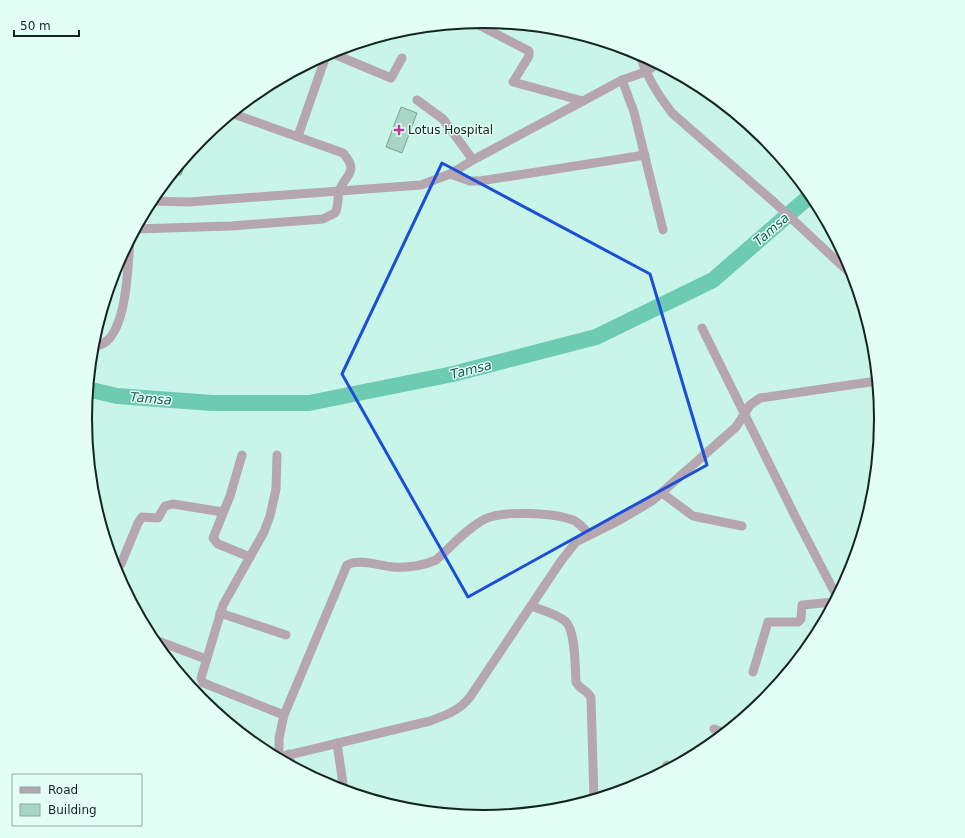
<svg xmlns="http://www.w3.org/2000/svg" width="965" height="838" font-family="'DejaVu Sans',sans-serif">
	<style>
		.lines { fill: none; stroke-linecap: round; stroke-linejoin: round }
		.river { stroke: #6ccbb1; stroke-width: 16 }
		.building { fill: #a9d5c7; stroke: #78a295 }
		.minor { stroke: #b6a6b0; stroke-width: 9 }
		.marked { fill: none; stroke: #1d4ed8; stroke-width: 3; stroke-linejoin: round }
		.poi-dot { fill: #b73f94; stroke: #e3fef5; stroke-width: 1.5 }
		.labels { text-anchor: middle; stroke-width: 3; stroke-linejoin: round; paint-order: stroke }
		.poi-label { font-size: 12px; fill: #142520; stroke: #e3fef5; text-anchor: start }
		.water-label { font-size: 13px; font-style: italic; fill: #146150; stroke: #e3fef5 }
		.rim { fill: none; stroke: #142520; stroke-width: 2 }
	</style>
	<rect width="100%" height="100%" fill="#c8f5e7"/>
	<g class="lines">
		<!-- river -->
		<polyline class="river" points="87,389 117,396 212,403 309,403 453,374 596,337 713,280 811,195"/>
	</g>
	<!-- building -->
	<g class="building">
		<polygon points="401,107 417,113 402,153 386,147"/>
		<polygon points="189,153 181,175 171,174"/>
	</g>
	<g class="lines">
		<!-- minor -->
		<g class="minor">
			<polyline points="473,22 529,51 529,56 513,82 583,101"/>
			<polyline points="329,52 391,78 402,58"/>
			<path d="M 639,53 C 646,76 657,94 672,113 L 775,203 L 853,276"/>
			<polyline points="622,80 634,112 663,230"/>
			<polyline points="417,100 443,119 473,160"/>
			<polyline points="298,136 327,53"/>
			<polyline points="450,174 470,181 480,181 645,155"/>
			<polyline points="150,201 188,202 421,185 450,174 473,160 583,101 622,80 645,72 658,64"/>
			<path d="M 135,229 L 231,226 L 323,219 L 335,213 C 339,206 337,200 339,192 C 343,176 361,173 343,153 L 231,113"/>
			<polyline points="702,328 796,518 837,597"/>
			<path d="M 92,346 C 128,349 128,262 130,238"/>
			<polyline points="242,455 230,496 213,538 218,544 250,557"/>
			<polyline points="277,455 276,489 270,516 264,532 223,605 201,678 203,683 206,684 284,715"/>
			<polyline points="662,493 693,516 742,526"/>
			<polyline points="121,564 138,523 142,517 158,518 165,506 173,504 223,512"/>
			<path d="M 531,606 C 542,610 557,614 565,621 C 576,630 575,668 576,682 C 580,690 588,690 591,698 L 594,799"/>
			<polyline points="220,613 286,635"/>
			<polyline points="150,638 206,659"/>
			<polyline points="753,672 768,622 798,622 801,619 802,605 834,602"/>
			<polyline points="714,729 724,733"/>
			<polyline points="337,743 344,791"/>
			<polyline points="289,754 291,766"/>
			<path d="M 279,757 L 279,738 L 284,715 L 347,565 C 359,558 380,566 393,567 C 408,568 422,566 436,560 C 451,547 467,528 485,519 C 503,510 554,513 573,520 C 580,523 584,529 589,534"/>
			<path d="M 276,758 L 430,721 C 446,715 459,711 470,697 L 561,561 L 576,542 L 620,520 L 652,501 L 728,434 L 736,427 L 750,405 L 760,398 L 877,381"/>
			<polyline points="667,765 668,769"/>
		</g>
	</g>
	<!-- marked area -->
	<path class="marked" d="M 442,163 L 650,274 L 707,465 L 468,597 L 342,374 Z"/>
	<!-- markers -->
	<path class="poi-dot" d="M397 124h4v4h4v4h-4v4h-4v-4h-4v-4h4z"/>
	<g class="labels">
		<!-- poi labels -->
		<g class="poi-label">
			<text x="408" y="134">Lotus Hospital</text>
		</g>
		<!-- water labels -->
		<g class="water-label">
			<text transform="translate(771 229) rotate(-41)" y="5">Tamsa</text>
			<text transform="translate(471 369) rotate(-14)" y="5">Tamsa</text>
			<text transform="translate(151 398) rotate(5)" y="5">Tamsa</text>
		</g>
	</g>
	<!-- crop -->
	<path d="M0 0H965V838H0ZM92 419a391 391 0 1 1 782 0a391 391 0 1 1-782 0Z" fill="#e3fef5" fill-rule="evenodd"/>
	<path class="rim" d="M92 419a391 391 0 1 1 782 0a391 391 0 1 1-782 0Z"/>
	<!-- legend -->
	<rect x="12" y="774" width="130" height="52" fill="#e3fef5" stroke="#90a7a0"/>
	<rect x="20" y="787" width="20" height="6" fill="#b6a6b0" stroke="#90a7a0"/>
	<text x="48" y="794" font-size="12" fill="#142520">Road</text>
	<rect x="20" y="804" width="20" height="12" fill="#a9d5c7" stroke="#90a7a0"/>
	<text x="48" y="814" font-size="12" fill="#142520">Building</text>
	<!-- scale -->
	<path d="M14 30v6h65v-6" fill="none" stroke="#142520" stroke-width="2"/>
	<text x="20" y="30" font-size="12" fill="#142520" stroke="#e3fef5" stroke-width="3" paint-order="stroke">50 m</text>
</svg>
